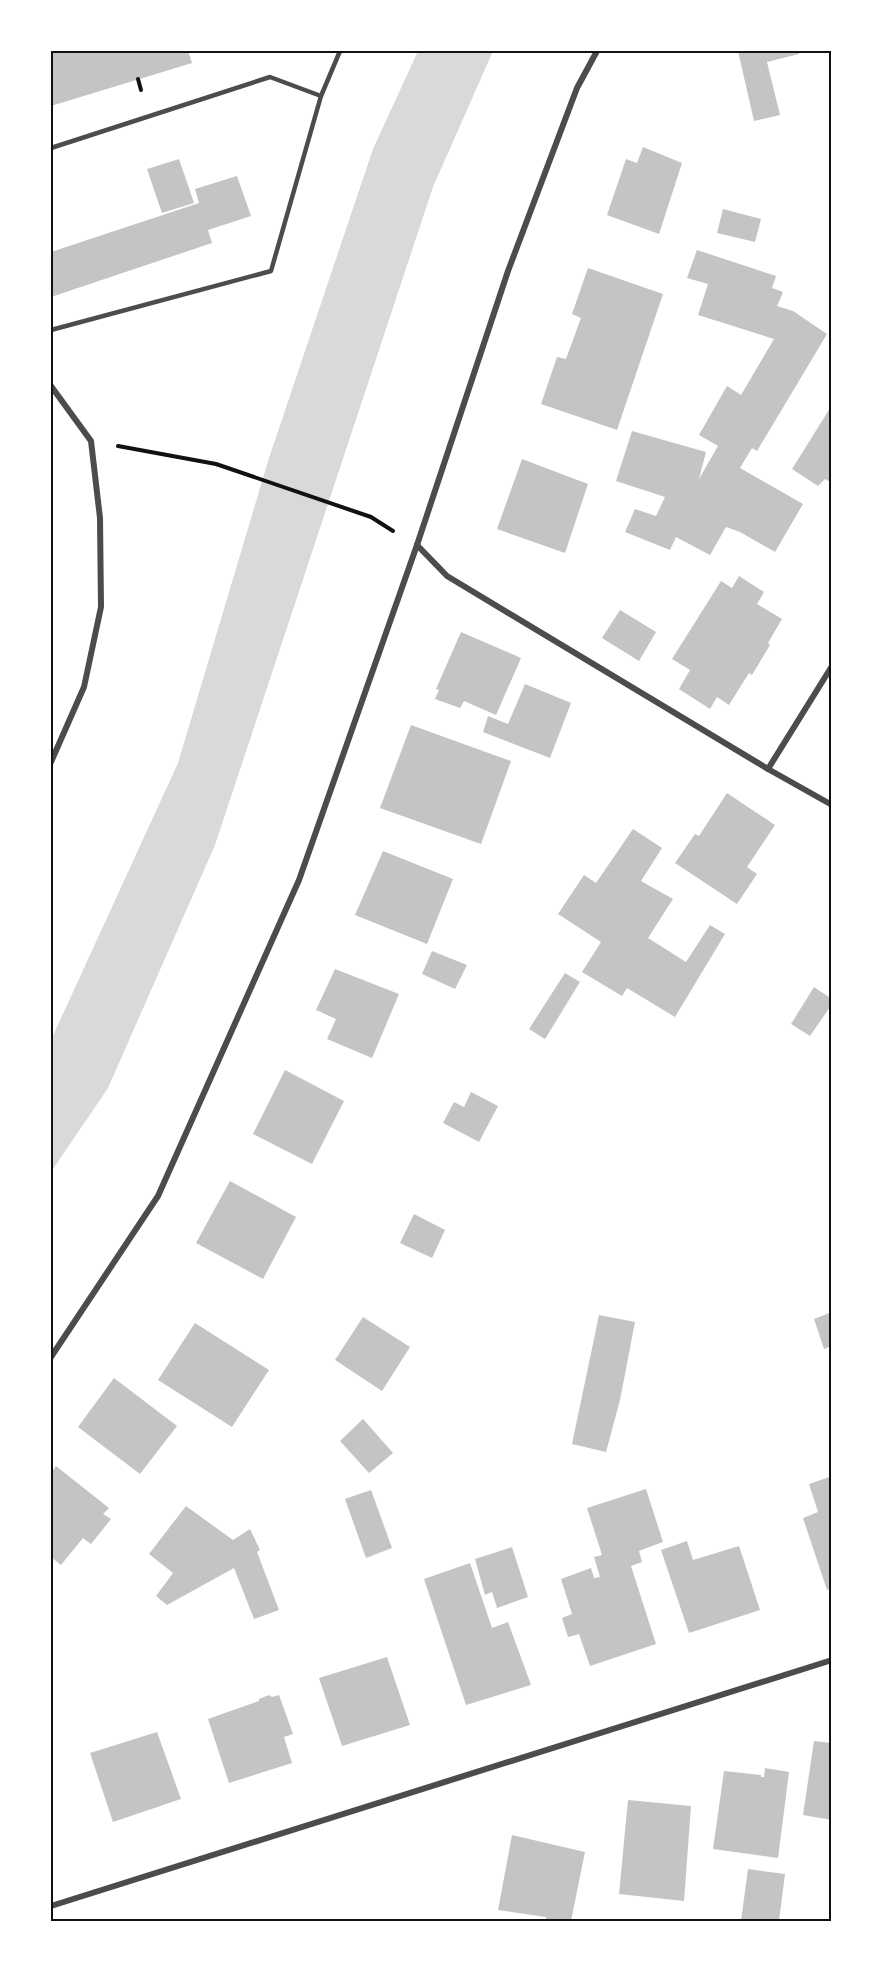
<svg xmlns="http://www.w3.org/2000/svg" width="883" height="1972" font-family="Montserrat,sans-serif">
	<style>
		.water { fill: #d9d9d9 }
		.building { fill: #c4c4c4 }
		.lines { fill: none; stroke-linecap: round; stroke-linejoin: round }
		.path { stroke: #111; stroke-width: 4 }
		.service { stroke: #4c4c4c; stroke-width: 4.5 }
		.minor { stroke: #4c4c4c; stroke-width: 6 }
		.neatline { fill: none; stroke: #111; stroke-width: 2 }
	</style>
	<rect width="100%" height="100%" fill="#fff"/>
	<!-- water -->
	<polygon class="water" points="418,51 493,51 433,187 215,845 108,1088 51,1172 51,1040 178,763 269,458 373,149"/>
	<!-- building -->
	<g class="building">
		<polygon points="51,51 188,51 192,63 51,106"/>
		<polygon points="738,51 799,51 799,54 767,62 780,115 754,121"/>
		<polygon points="643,147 682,163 659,234 607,215 626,159 637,163"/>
		<polygon points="179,159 194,203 162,213 147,169"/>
		<polygon points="237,176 251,216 208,230 212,243 51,297 51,252 199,203 195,189"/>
		<polygon points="723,209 761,219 755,242 717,233"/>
		<polygon points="697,250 776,276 772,288 783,292 777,306 793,311 827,334 757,451 752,448 740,468 803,504 775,552 740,532 726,527 710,555 676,537 670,550 625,532 635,509 656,516 665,497 616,481 632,431 706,452 699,479 718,446 699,435 727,386 741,395 774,339 698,315 708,284 687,278"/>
		<polygon points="588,268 663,294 617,430 541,404 557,357 566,359 581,318 572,314"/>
		<polygon points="832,405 832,483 825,479 818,486 792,469"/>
		<polygon points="522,459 588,484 565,553 497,529"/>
		<polygon points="739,576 764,592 757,604 782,619 768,643 770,645 752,675 749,673 729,705 717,697 710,709 679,689 690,670 672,659 721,581 732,588"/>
		<polygon points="620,610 656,632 639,661 602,638"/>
		<polygon points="461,632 521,658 496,715 464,701 460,708 435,699 439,690 436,689"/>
		<polygon points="525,684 571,703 550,758 483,732 488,716 508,724"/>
		<polygon points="411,725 511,761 481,844 380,808"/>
		<polygon points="727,793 775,825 747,867 757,874 737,904 675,863 695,834 699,836"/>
		<polygon points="633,829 662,848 641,881 673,899 648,938 686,962 710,925 725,934 675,1017 627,988 622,996 582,972 601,942 558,914 584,875 596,883"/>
		<polygon points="383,851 453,879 427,944 355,915"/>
		<polygon points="432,951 467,965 455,989 422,974"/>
		<polygon points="335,969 399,994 372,1058 327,1039 336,1019 316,1010"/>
		<polygon points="565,973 580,982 545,1039 529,1029"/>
		<polygon points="814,987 832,999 832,1004 810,1036 791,1024"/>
		<polygon points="285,1070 344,1101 312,1164 253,1134"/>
		<polygon points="471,1092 498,1106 479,1142 443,1123 454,1102 464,1107"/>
		<polygon points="230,1181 296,1217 263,1279 196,1243"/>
		<polygon points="414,1214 445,1230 432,1258 400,1243"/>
		<polygon points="832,1312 832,1346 824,1349 814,1319"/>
		<polygon points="599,1315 635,1322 620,1400 606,1452 572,1444"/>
		<polygon points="363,1317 410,1347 382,1391 335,1360"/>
		<polygon points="195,1323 269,1370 232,1427 158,1380"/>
		<polygon points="114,1378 177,1426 140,1474 78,1427"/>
		<polygon points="363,1419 393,1453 369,1473 340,1441"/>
		<polygon points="56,1466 109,1508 103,1514 111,1519 91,1544 83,1538 61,1565 51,1557 51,1473"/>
		<polygon points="832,1476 832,1588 827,1590 803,1518 818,1512 809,1484"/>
		<polygon points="646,1489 663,1542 639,1551 642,1562 631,1566 656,1644 590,1666 579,1634 568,1637 562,1618 572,1614 561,1579 591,1568 594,1578 600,1577 594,1557 602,1555 587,1508"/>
		<polygon points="371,1490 392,1548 366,1558 345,1499"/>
		<polygon points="186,1506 233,1540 250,1529 260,1550 257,1552 279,1610 254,1619 234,1568 167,1605 156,1596 173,1573 149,1554"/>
		<polygon points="687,1541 693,1560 739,1546 760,1610 689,1633 661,1550"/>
		<polygon points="512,1547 528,1597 497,1608 492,1592 485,1595 475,1559"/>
		<polygon points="470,1563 492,1628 508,1622 531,1685 466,1705 424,1579"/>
		<polygon points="387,1657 410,1725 342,1746 319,1678"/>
		<polygon points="269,1695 272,1697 279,1695 293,1734 284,1737 292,1763 229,1783 208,1719 259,1701 259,1699"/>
		<polygon points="157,1732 181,1799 113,1822 90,1753"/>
		<polygon points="814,1741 832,1743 832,1820 803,1815"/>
		<polygon points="765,1768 789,1772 778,1858 713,1849 724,1771 761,1775 761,1777 764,1777"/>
		<polygon points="628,1800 691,1806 684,1901 619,1894"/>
		<polygon points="512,1835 585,1852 571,1921 546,1921 546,1917 498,1910"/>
		<polygon points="748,1869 785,1874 779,1921 741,1921"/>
	</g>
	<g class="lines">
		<!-- path -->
		<g class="path">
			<polyline points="138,79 141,90"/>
			<polyline points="118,446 216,464 371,517 393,531"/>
		</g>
		<!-- service -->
		<g class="service">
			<polyline points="51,148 270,77 321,96"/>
			<polyline points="51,330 271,271 321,96 340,51"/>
		</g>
		<!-- minor -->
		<g class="minor">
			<polyline points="51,386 91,441 100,518 101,607 84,687 51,762"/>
			<polyline points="417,545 447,576 768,769"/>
			<polyline points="832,666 768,769 832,805"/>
			<polyline points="51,1357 158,1196 299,880 417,545 508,271 577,88 597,51"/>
			<polyline points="51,1906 832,1660"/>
		</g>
	</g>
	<!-- border -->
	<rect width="883" height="1972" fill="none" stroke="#ffffff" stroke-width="105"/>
	<rect x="52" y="52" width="778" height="1868" class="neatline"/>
</svg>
